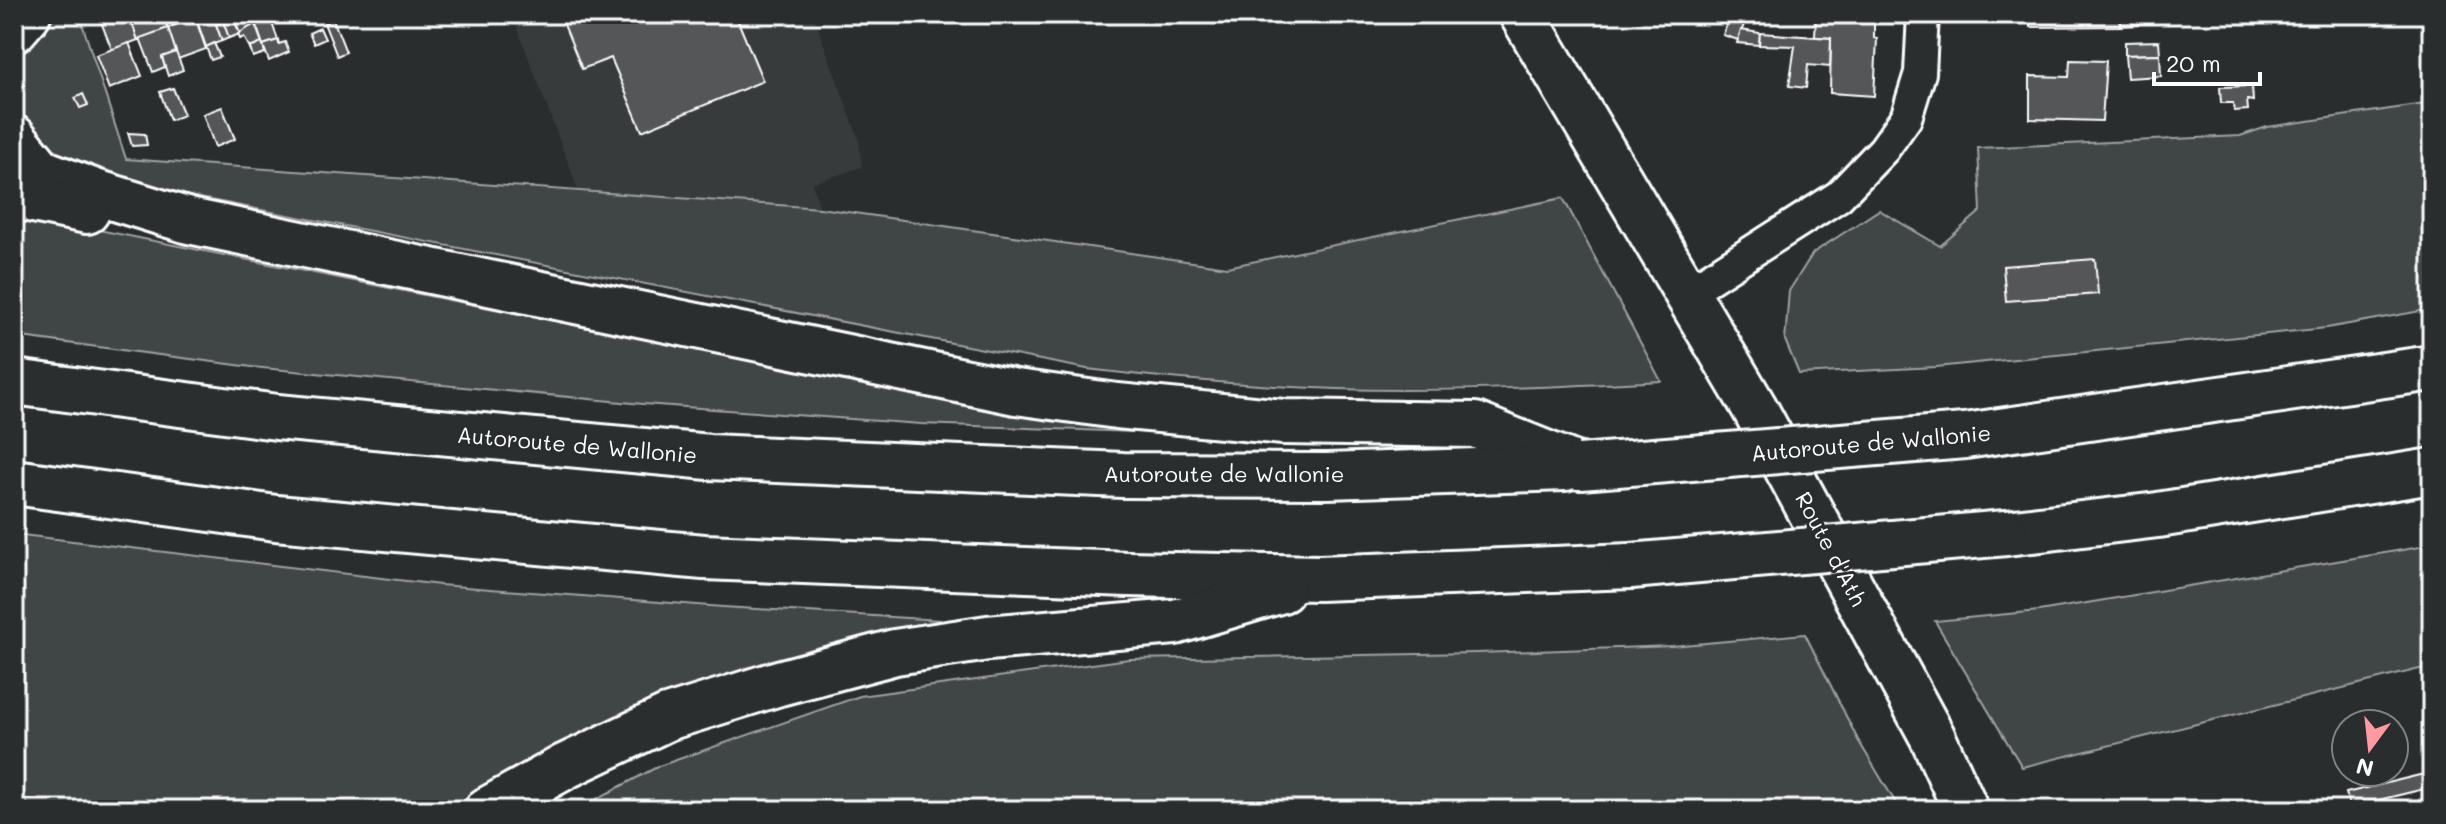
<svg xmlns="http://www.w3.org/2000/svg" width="2446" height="824" font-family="Mali,sans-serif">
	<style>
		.built { fill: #373a3b }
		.green { fill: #414445; stroke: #a0a2a2; stroke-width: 2 }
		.building { fill: #555758; stroke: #fff; stroke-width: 2 }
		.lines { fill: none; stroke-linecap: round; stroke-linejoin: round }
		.minor-casing { stroke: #fff; stroke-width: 36 }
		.primary-casing { stroke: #fff; stroke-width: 50 }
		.motorway-casing { stroke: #fff; stroke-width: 50 }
		.minor { stroke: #2a2d2e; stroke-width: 30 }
		.primary { stroke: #2a2d2e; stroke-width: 44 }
		.motorway { stroke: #2a2d2e; stroke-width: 44 }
		.motorway-bridge-casing { stroke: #fff; stroke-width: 50; stroke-linecap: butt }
		.motorway-bridge { stroke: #2a2d2e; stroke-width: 44 }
		.labels { text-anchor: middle; stroke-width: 6; stroke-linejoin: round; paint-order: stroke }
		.street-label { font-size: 22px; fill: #fff; stroke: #2a2d2e }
	</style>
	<rect width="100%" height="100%" fill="#2a2d2e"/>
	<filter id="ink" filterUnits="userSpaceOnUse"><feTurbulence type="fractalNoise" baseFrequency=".0125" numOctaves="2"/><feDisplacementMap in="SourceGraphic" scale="16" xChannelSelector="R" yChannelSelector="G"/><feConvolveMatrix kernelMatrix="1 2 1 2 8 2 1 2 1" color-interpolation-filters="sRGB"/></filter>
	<g filter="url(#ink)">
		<!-- built -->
		<polygon class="built" points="512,14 813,14 859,140 862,167 812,183 820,208 579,192"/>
		<!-- green -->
		<g class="green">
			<path d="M 60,14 L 79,14 L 126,159 L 820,208 L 1227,267 L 1563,198 L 1661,381 C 1553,387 1445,392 1337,389 C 1253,386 1170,379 1087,369 L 101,179 L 62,165 L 20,123 L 18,66 L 24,42 Z"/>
			<polygon points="2432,103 2432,309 2327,328 1936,367 1799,374 1785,340 1789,291 1813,253 1879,210 1940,246 1981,211 1978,148 2240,136 2267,127"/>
			<polygon points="14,213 924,395 1160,433 921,424 643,404 252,367 14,336"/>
			<polygon points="14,534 440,585 723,607 941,620 814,653 583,740 464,810 29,810 14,761"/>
			<polygon points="2432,545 2432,666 2022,767 1935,621 2039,611"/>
			<polygon points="1805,634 1858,740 1900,810 576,810 659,766 860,696 1129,659 1477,653 1672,646"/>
		</g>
		<!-- building -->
		<g class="building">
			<polygon points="98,14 129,14 138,40 112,50"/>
			<polygon points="129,14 161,14 168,28 138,40"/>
			<polygon points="161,14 193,14 195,17 168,28"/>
			<polygon points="220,14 223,21 216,24 222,41 206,47 195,15"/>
			<polygon points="220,14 250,14 255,24 240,34 233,17 223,21"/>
			<polygon points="568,14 735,14 763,81 642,131 611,58 582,69 561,17"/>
			<polygon points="1731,14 1748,14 1738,40 1723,35"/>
			<polygon points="1816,14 1874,16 1874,38 1877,39 1874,96 1830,93 1831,38 1815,37"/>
			<polygon points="2030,14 2120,14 2120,26 2030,27"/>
			<polygon points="2120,14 2138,14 2139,25 2120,26"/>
			<polygon points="269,15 278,40 263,45 255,22"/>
			<polygon points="195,17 206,49 178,59 168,28"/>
			<polygon points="233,17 240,34 229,38 223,23"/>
			<polygon points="333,19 346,52 337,56 324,23"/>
			<polygon points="223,21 229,38 222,41 216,24"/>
			<polygon points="255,24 262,43 250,48 244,37 240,39 238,34"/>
			<polygon points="168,28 176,52 162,57 165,67 153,72 140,38"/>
			<polygon points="320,28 325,39 314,44 309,33"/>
			<polygon points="1741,30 1760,33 1759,45 1737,43"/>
			<polygon points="1760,33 1831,38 1830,67 1808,65 1806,88 1789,86 1795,46 1759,45"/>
			<polygon points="278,40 279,44 285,42 289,52 269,61 263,45"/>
			<polygon points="2159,41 2160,54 2125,55 2125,42"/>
			<polygon points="129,43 142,76 109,89 96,55"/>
			<polygon points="214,43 220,57 211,60 206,47"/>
			<polygon points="262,43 265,53 253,57 250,48"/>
			<polygon points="176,52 183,70 168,76 162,57"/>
			<polygon points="2160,54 2161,76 2127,78 2125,55"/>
			<polygon points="2070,60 2106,61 2102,121 2030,119 2030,76 2069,77"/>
			<polygon points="2252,86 2253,101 2247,100 2248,110 2234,111 2233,103 2221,103 2220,87"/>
			<polygon points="173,88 184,115 170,120 160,92"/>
			<polygon points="83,94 88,105 80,108 75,98"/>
			<polygon points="222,107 235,139 215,147 203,114"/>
			<polygon points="128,133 145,134 147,145 132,146"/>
			<polygon points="2095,259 2098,294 2006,301 2003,266"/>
			<polygon points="2428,773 2432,787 2350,807 2346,793"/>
		</g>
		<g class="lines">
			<defs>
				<polyline id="minor" points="1687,293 1839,196 1884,149 1906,118 1920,73 1923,14"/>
				<polyline id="primary" points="1522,14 1754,407 1932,736 1966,810"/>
				<g id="motorway">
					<polyline points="14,30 28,14"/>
					<polyline points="14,138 42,172 95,192 189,221 1016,392 1117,406 1284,422 1475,425 1580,467"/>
					<polyline points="14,196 87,211"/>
					<polyline points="14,382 277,417 709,457 1123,475 1327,476 1565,468"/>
					<polyline points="1965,436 2432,368"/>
					<polyline points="14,482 276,518 704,557 1128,574 1319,578 1631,566"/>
					<polyline points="2006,533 2158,515 2432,471"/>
					<polyline points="487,810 566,766 667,718 779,683 895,652 988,638 1175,622 1282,590"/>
				</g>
			</defs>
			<!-- minor casing -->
			<use href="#minor" class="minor-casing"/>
			<!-- primary casing -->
			<use href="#primary" class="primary-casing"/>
			<!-- motorway casing -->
			<use href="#motorway" class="motorway-casing"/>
			<!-- minor -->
			<use href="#minor" class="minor"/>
			<!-- primary -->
			<use href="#primary" class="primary"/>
			<!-- motorway -->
			<use href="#motorway" class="motorway"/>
			<defs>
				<g id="motorway-bridge">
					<polyline points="1580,467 1965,436"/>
					<polyline points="1631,566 2006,533"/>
				</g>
			</defs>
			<!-- motorway-bridge casing -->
			<use href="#motorway-bridge" class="motorway-bridge-casing"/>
			<!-- motorway-bridge -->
			<use href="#motorway-bridge" class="motorway-bridge"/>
		</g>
	</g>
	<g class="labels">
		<!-- street labels -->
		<g class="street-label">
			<text transform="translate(1871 443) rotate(-5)" y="8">Autoroute de Wallonie</text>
			<text transform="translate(577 445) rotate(5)" y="8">Autoroute de Wallonie</text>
			<text x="1224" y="482">Autoroute de Wallonie</text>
			<text transform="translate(1831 549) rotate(62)" y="8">Route d'Ath</text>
		</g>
	</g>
	<!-- margin -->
	<rect width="2446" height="824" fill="none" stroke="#2a2d2e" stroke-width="48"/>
	<rect x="24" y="24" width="2398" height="776" fill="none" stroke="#fff" stroke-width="3" filter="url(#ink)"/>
	<!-- north arrow -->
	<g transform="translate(2370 748) rotate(195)"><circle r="38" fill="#2a2d2e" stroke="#7f8182" stroke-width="2"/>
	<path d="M0-6L14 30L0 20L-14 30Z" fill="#ff9aa2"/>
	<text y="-12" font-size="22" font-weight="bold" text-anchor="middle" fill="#ffffff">N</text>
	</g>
	<!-- scale -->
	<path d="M2154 72v12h106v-12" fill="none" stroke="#ffffff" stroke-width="4"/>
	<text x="2166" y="72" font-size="24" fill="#ffffff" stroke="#2a2d2e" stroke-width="6" paint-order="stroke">20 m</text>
</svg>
